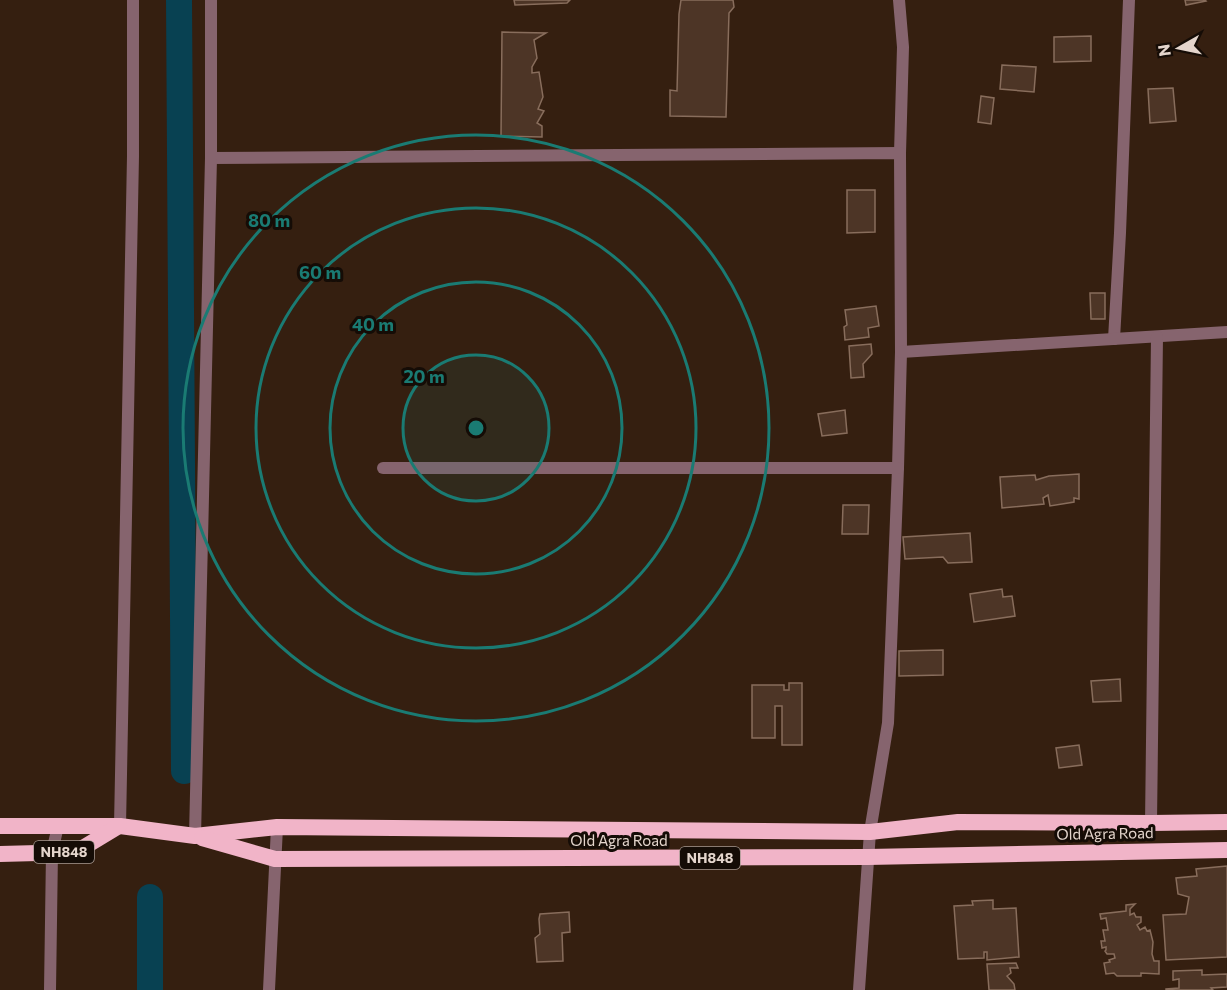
<svg xmlns="http://www.w3.org/2000/svg" width="1227" height="990" font-family="Commissioner,sans-serif">
	<style>
		.lines { fill: none; stroke-linecap: round; stroke-linejoin: round }
		.canal { stroke: #084152; stroke-width: 26 }
		.building { fill: #4d3526; stroke: #886d5c; stroke-width: 1.5 }
		.minor { stroke: #86646e; stroke-width: 12 }
		.tertiary { stroke: #86646e; stroke-width: 12 }
		.trunk { stroke: #f1b4c8; stroke-width: 16 }
		.ring { fill: none; stroke: #1a7b73; stroke-width: 3 }
		.labels { text-anchor: middle; stroke-width: 6; stroke-linejoin: round; paint-order: stroke }
		.shield { fill: #150c06; stroke: #a69991; stroke-width: 1.5 }
		.shield-label { font-size: 14px; font-weight: bold; fill: #e4d5cc }
		.street-label { font-size: 15px; fill: #e4d5cc; stroke: #150c06 }
		.centre { fill: #1a7b73; stroke: #150c06; stroke-width: 3 }
		.ring-label { font-size: 18px; text-anchor: middle; font-weight: bold; fill: #1a7b73; stroke: #150c06; stroke-width: 6; stroke-linejoin: round; paint-order: stroke }
	</style>
	<rect width="100%" height="100%" fill="#351f10"/>
	<g class="lines">
		<!-- canal -->
		<g class="canal">
			<polyline points="179,0 184,771"/>
			<polyline points="150,990 150,897"/>
		</g>
	</g>
	<!-- building -->
	<g class="building">
		<polygon points="514,0 570,0 567,3 515,5"/>
		<polygon points="681,0 733,0 734,7 729,13 726,117 670,116 670,90 677,91 679,14"/>
		<polygon points="1185,0 1205,0 1206,1 1186,5"/>
		<polygon points="502,32 546,33 534,40 537,58 532,67 532,73 539,72 543,97 538,109 544,111 537,123 542,126 542,137 501,136"/>
		<polygon points="1091,36 1091,61 1054,62 1054,37"/>
		<polygon points="1002,65 1036,67 1034,92 1000,89"/>
		<polygon points="1173,88 1176,121 1150,123 1148,89"/>
		<polygon points="981,96 994,98 991,124 978,122"/>
		<polygon points="847,190 875,190 875,232 847,233"/>
		<polygon points="1090,293 1105,293 1105,319 1091,319"/>
		<polygon points="876,306 879,326 868,328 869,337 845,340 844,327 847,325 845,310"/>
		<polygon points="871,344 872,354 863,364 864,377 851,378 849,346"/>
		<polygon points="845,410 847,433 822,436 818,414"/>
		<polygon points="1079,474 1079,499 1074,498 1074,502 1050,506 1048,495 1043,498 1044,504 1002,508 1000,477 1035,475 1036,480 1049,476"/>
		<polygon points="843,505 869,505 868,534 842,534"/>
		<polygon points="970,533 972,562 948,563 943,557 905,559 903,537"/>
		<polygon points="1002,589 1003,597 1012,596 1015,616 974,622 970,594"/>
		<polygon points="943,650 943,675 899,676 899,651"/>
		<polygon points="1120,679 1121,701 1093,702 1091,681"/>
		<polygon points="789,683 802,683 802,745 782,745 782,706 775,706 775,738 752,738 752,685 784,685 784,690 789,690"/>
		<polygon points="1079,745 1082,765 1059,768 1056,748"/>
		<polygon points="1227,866 1227,957 1166,960 1163,915 1186,914 1189,897 1178,894 1176,878 1197,876 1196,869"/>
		<polygon points="993,900 993,909 1016,908 1019,957 987,960 987,952 984,952 984,958 958,959 954,906 973,905 972,901"/>
		<polygon points="1135,904 1130,909 1130,915 1134,913 1136,917 1141,917 1141,922 1137,925 1140,930 1145,927 1147,931 1150,930 1153,942 1152,954 1154,961 1159,961 1159,974 1141,973 1141,976 1117,976 1114,973 1106,974 1104,963 1110,962 1109,960 1115,958 1114,954 1107,954 1105,951 1106,950 1106,947 1102,948 1101,941 1105,941 1103,930 1108,930 1106,918 1101,919 1100,914 1126,911 1126,905"/>
		<polygon points="569,912 570,932 562,933 563,961 537,962 535,938 540,934 539,919 540,914"/>
		<polygon points="1016,963 1018,968 1010,968 1011,973 1007,976 1014,984 1015,990 989,990 987,964"/>
		<polygon points="1202,970 1202,975 1227,974 1227,987 1211,988 1213,990 1166,990 1166,989 1179,988 1179,979 1173,980 1173,971"/>
	</g>
	<g class="lines">
		<!-- minor -->
		<g class="minor">
			<polyline points="899,0 903,47 900,153"/>
			<polyline points="211,158 900,153 901,352 898,468 888,723 870,832 859,990"/>
			<polyline points="1114,339 1120,233 1129,0"/>
			<polyline points="901,352 1227,332"/>
			<polyline points="383,468 898,468"/>
			<polyline points="1151,823 1157,337"/>
			<polyline points="120,826 133,156 133,0"/>
			<polyline points="195,836 211,158 211,0"/>
		</g>
		<!-- tertiary -->
		<g class="tertiary">
			<polyline points="50,990 52,852 58,826"/>
			<polyline points="269,990 277,827"/>
		</g>
		<!-- trunk -->
		<g class="trunk">
			<polyline points="0,826 120,826 195,836 277,827 870,832 958,822 1151,823 1227,822"/>
			<polyline points="202,838 275,859 868,857 1227,850"/>
			<polyline points="0,854 76,852 119,826"/>
		</g>
	</g>
	<!-- distance rings -->
	<circle cx="476" cy="428" r="73" fill="#1a7b73" fill-opacity=".12"/>
	<g class="ring">
		<circle cx="476" cy="428" r="73"/>
		<circle cx="476" cy="428" r="146"/>
		<circle cx="476" cy="428" r="220"/>
		<circle cx="476" cy="428" r="293"/>
	</g>
	<g class="labels">
		<!-- shield labels -->
		<g class="shield">
			<rect x="34" y="841" width="60" height="22" rx="4.5"/>
			<rect x="680" y="847" width="60" height="22" rx="4.5"/>
		</g>
		<g class="shield-label">
			<text x="64" y="857">NH848</text>
			<text x="710" y="863">NH848</text>
		</g>
		<!-- street labels -->
		<g class="street-label">
			<text transform="translate(1105 834) rotate(-1)" y="5">Old Agra Road</text>
			<text x="619" y="846">Old Agra Road</text>
		</g>
	</g>
	<circle cx="476" cy="428" r="9" class="centre"/>
	<g class="ring-label">
		<text x="269" y="227">80 m</text>
		<text x="320" y="279">60 m</text>
		<text x="373" y="331">40 m</text>
		<text x="424" y="383">20 m</text>
	</g>
	<!-- north arrow -->
	<g transform="translate(1179 48) rotate(261)" stroke="#150c06" stroke-width="4.5" paint-order="stroke">
	<path d="M0-4.5L10 22L0 15L-10 22Z" fill="#e4d5cc"/>
	<text y="-9" font-size="16" font-weight="bold" text-anchor="middle" fill="#e4d5cc">N</text>
	</g>
</svg>
